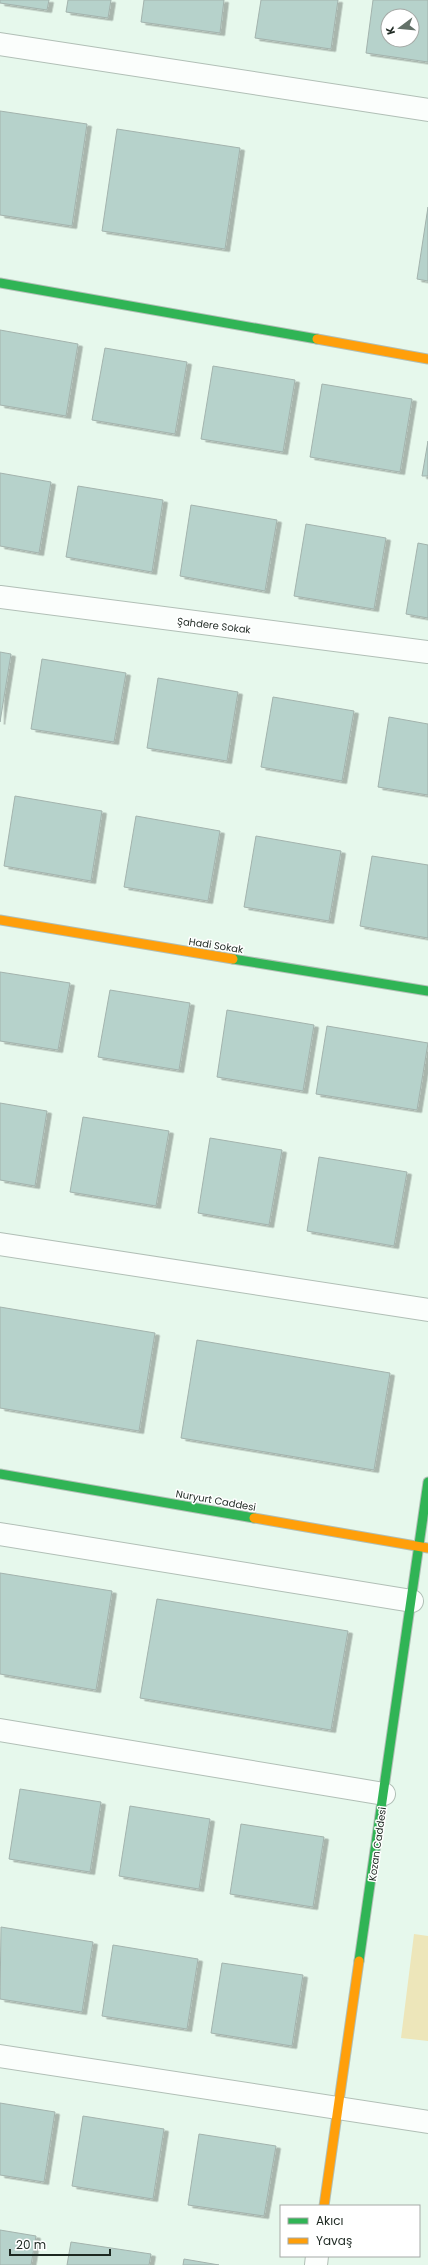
<svg xmlns="http://www.w3.org/2000/svg" width="428" height="2265" font-family="Poppins,sans-serif">
	<style>
		.green { fill: #ede6ba }
		.building { fill: #b6d2cb; stroke: #a3b3ad; fill-rule: evenodd; filter: url(#shadow) }
		.lines { fill: none; stroke-linecap: round; stroke-linejoin: round }
		.street-casing { stroke: #b1bfb6; stroke-width: 24 }
		.fast-casing { stroke: #b1bfb6; stroke-width: 11 }
		.slow-casing { stroke: #b1bfb6; stroke-width: 11 }
		.street { stroke: #fbfefc; stroke-width: 22 }
		.fast { stroke: #30b455; stroke-width: 9 }
		.slow { stroke: #ff9f0a; stroke-width: 9 }
		.labels { text-anchor: middle; stroke-width: 3; stroke-linejoin: round; paint-order: stroke }
		.street-label { font-size: 10px; fill: #1d2821; stroke: #fff }
	</style>
	<defs>
		<filter id="shadow"><feDropShadow dx="4.5" dy="2.5" stdDeviation="0" flood-color="#0004"/></filter>
	</defs>
	<rect width="100%" height="100%" fill="#e6f8ec"/>
	<!-- green -->
	<polygon class="green" points="414,1934 428,1936 428,2041 401,2038"/>
	<!-- building -->
	<g class="building">
		<polygon points="0,0 49,0 47,10 0,3"/>
		<polygon points="68,0 111,0 108,18 66,12"/>
		<polygon points="144,0 224,0 220,33 141,22"/>
		<polygon points="261,0 338,0 331,49 255,38"/>
		<path d="M 373,0 L 428,0 L 428,62 L 366,53 ZM 388,16 L 412,16 L 412,40 L 388,40 Z"/>
		<polygon points="0,111 87,124 72,226 0,215"/>
		<polygon points="117,129 240,148 225,249 102,231"/>
		<polygon points="428,207 428,281 417,279"/>
		<polygon points="0,330 78,344 66,416 0,405"/>
		<polygon points="105,348 187,362 175,434 92,420"/>
		<polygon points="213,366 295,380 283,452 201,439"/>
		<polygon points="322,384 412,399 400,472 310,457"/>
		<polygon points="428,441 428,476 422,476"/>
		<polygon points="0,473 51,482 39,553 0,546"/>
		<polygon points="78,486 163,500 152,572 66,557"/>
		<polygon points="191,505 277,520 265,591 180,576"/>
		<polygon points="306,524 386,538 374,609 294,596"/>
		<polygon points="418,543 428,545 428,618 406,614"/>
		<polygon points="0,652 11,654 0,722"/>
		<polygon points="42,659 126,673 114,742 31,729"/>
		<polygon points="158,678 238,692 227,761 147,748"/>
		<polygon points="273,697 354,711 342,781 261,767"/>
		<polygon points="389,717 428,724 428,795 378,787"/>
		<polygon points="15,796 102,811 91,881 4,866"/>
		<polygon points="136,816 220,831 208,901 124,887"/>
		<polygon points="256,836 341,851 329,921 244,907"/>
		<polygon points="372,856 428,865 428,938 360,926"/>
		<polygon points="0,972 70,983 58,1050 0,1041"/>
		<polygon points="110,990 190,1003 179,1070 98,1057"/>
		<polygon points="227,1010 314,1025 303,1091 217,1077"/>
		<polygon points="327,1026 428,1043 417,1110 316,1094"/>
		<polygon points="0,1103 47,1111 35,1186 0,1180"/>
		<polygon points="83,1117 169,1131 156,1206 70,1192"/>
		<polygon points="210,1138 282,1150 269,1225 198,1213"/>
		<polygon points="319,1157 407,1172 394,1246 307,1231"/>
		<polygon points="0,1307 155,1333 139,1431 0,1408"/>
		<polygon points="197,1340 390,1373 374,1470 181,1438"/>
		<polygon points="0,1573 112,1591 96,1690 0,1674"/>
		<polygon points="157,1599 348,1631 331,1730 140,1698"/>
		<polygon points="20,1789 101,1802 90,1872 9,1859"/>
		<polygon points="130,1806 210,1819 199,1889 119,1876"/>
		<polygon points="241,1824 324,1837 313,1907 230,1894"/>
		<polygon points="1,1927 93,1942 82,2012 0,1999"/>
		<polygon points="113,1945 198,1959 187,2029 102,2016"/>
		<polygon points="222,1963 303,1975 292,2046 211,2033"/>
		<polygon points="0,2103 55,2112 44,2182 0,2175"/>
		<polygon points="83,2116 164,2129 153,2199 72,2186"/>
		<polygon points="199,2134 276,2146 264,2216 188,2205"/>
		<polygon points="0,2230 36,2236 31,2265 0,2265"/>
		<polygon points="71,2242 151,2254 149,2265 67,2265"/>
		<polygon points="184,2259 219,2265 183,2265"/>
	</g>
	<g class="lines">
		<defs>
			<g id="street">
				<polyline points="0,44 428,110"/>
				<polyline points="0,597 428,652"/>
				<polyline points="0,1244 428,1310"/>
				<polyline points="0,1534 412,1601"/>
				<polyline points="0,1730 384,1794"/>
				<polyline points="0,2056 428,2122"/>
				<polyline points="316,2265 317,2256"/>
			</g>
			<g id="fast">
				<polyline points="0,283 317,339"/>
				<polyline points="233,959 428,991"/>
				<polyline points="0,1474 254,1518"/>
				<polyline points="359,1961 428,1482"/>
			</g>
			<g id="slow">
				<polyline points="317,339 428,359"/>
				<polyline points="0,920 233,959"/>
				<polyline points="254,1518 428,1548"/>
				<polyline points="324,2206 359,1961"/>
			</g>
		</defs>
		<!-- street casing -->
		<use href="#street" class="street-casing"/>
		<!-- fast casing -->
		<use href="#fast" class="fast-casing"/>
		<!-- slow casing -->
		<use href="#slow" class="slow-casing"/>
		<!-- street -->
		<use href="#street" class="street"/>
		<!-- fast -->
		<use href="#fast" class="fast"/>
		<!-- slow -->
		<use href="#slow" class="slow"/>
	</g>
	<g class="labels">
		<!-- street labels -->
		<g class="street-label">
			<text transform="translate(214 625) rotate(7)" y="4">Şahdere Sokak</text>
			<text transform="translate(216 945) rotate(9)" y="4">Hadi Sokak</text>
			<text transform="translate(216 1500) rotate(10)" y="4">Nuryurt Caddesi</text>
			<text transform="translate(377 1844) rotate(-82)" y="4">Kozan Caddesi</text>
		</g>
	</g>
	<!-- legend -->
	<rect x="280" y="2205" width="140" height="52" fill="#ffffff" stroke="#a5a9a6"/>
	<rect x="288" y="2218" width="20" height="6" fill="#30b455" stroke="#a5a9a6"/>
	<text x="316" y="2225" font-size="12" fill="#1d2821">Akıcı</text>
	<rect x="288" y="2238" width="20" height="6" fill="#ff9f0a" stroke="#a5a9a6"/>
	<text x="316" y="2245" font-size="12" fill="#1d2821">Yavaş</text>
	<!-- north arrow -->
	<g transform="translate(400 28) rotate(254)"><circle r="19" fill="#ffffff" stroke="#a5a9a6"/>
	<path d="M0-3L7 15L0 10L-7 15Z" fill="#637168"/>
	<text y="-6" font-size="11" font-weight="bold" text-anchor="middle" fill="#1d2821">K</text>
	</g>
	<!-- scale -->
	<path d="M10 2249v6h100v-6" fill="none" stroke="#1d2821" stroke-width="2"/>
	<text x="16" y="2249" font-size="12" fill="#1d2821" stroke="#ffffff" stroke-width="3" paint-order="stroke">20 m</text>
</svg>
